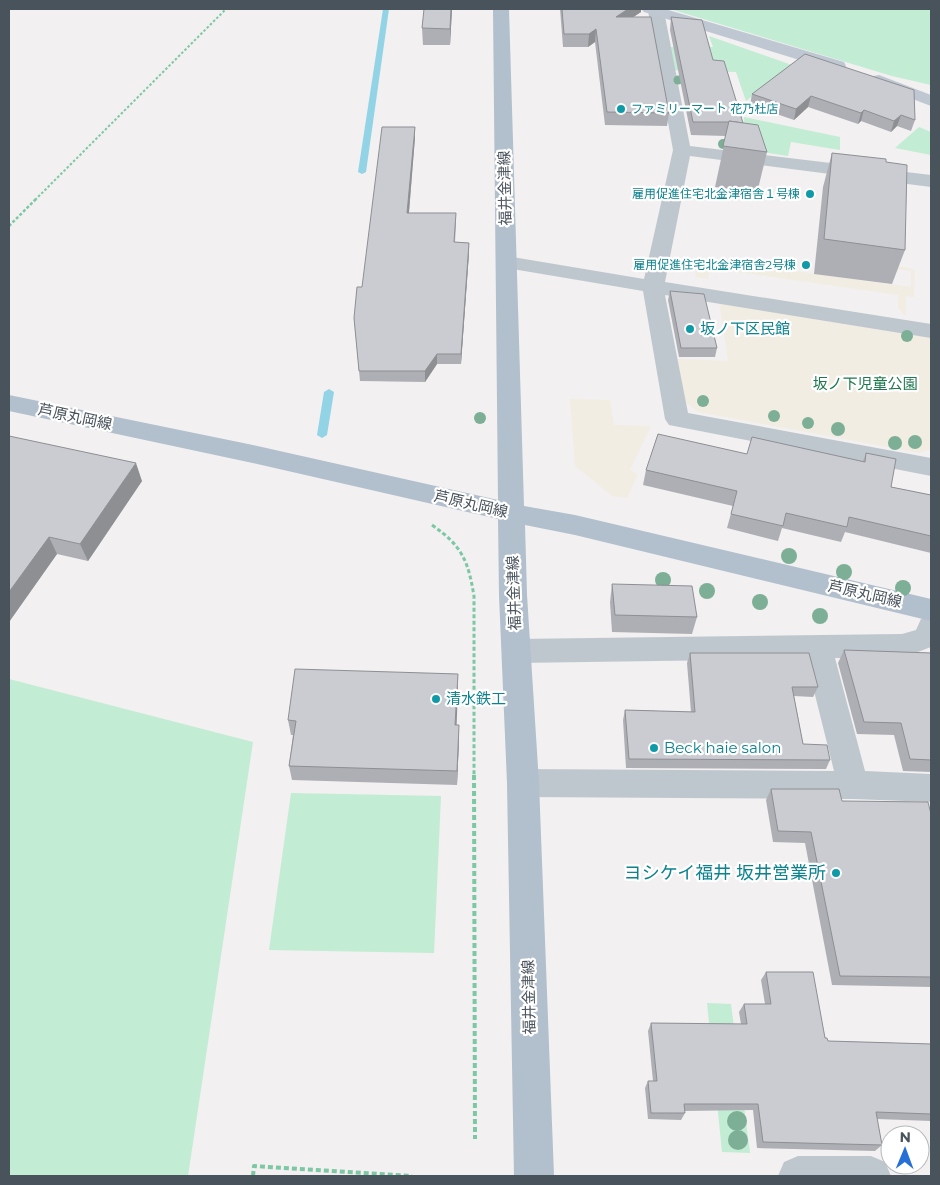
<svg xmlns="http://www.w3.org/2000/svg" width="940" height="1185" font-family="Montserrat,'Noto Sans JP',sans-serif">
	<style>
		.green { fill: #c2ecd3 }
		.sand { fill: #f2ede2 }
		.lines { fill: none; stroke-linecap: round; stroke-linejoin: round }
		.stream { fill: #92d3e6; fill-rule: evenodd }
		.path-far3 { stroke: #7cc8a4; stroke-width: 2; stroke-dasharray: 2.5 2; stroke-linecap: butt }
		.path-far2 { stroke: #7cc8a4; stroke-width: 2.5; stroke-dasharray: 3 2; stroke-linecap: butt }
		.path-far1 { stroke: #7cc8a4; stroke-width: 3; stroke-dasharray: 4 2.5; stroke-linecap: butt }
		.path { stroke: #7cc8a4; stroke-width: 4; stroke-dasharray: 5 3; stroke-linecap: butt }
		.street { fill: #bfc7ce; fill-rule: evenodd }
		.secondary { fill: #bfc8d2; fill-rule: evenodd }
		.primary { fill: #b2bfcd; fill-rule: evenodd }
		.tree { fill: #7daf97 }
		.wall { fill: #aeafb5 }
		.shaded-wall { fill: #8d8f93 }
		.building { fill: #caccd2; stroke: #8d8f93 }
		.culture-dot { fill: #0f9aa8; stroke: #fff; stroke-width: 2 }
		.labels { text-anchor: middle; stroke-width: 4.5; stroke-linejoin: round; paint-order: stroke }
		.far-culture-label { font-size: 12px; fill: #0d838f; stroke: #fff; text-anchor: end }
		.street-label { font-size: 15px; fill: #49535c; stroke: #fff }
		.culture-label { font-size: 15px; fill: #0d838f; stroke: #fff; text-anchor: start }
		.park-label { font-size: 15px; fill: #1e794e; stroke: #fff }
		.near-culture-label { font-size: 18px; fill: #0d838f; stroke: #fff; text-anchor: end }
	</style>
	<rect width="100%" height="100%" fill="#f2f0f0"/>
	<!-- green -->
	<g class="green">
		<polygon points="670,9 931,9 931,85 892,76"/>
		<polygon points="709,36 792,65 746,101 736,72 672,70 668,47 713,47"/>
		<polygon points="744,117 840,137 840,150 791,142 788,156 743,149"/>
		<polygon points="919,127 931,132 931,155 895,148"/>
		<polygon points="9,679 253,742 188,1176 9,1176"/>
		<polygon points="291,793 441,796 434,953 269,950"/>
		<polygon points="707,1003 731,1004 750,1153 722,1152"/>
	</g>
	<!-- sand -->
	<g class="sand">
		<polygon points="699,258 911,287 911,271 879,267 879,264 910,268 915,271 914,297 906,296 906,316 898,308 898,295 710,268 708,279 695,277"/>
		<polygon points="719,300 930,336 931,449 920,453 698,412 684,401 677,359 728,361"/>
		<polygon points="570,399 610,400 614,425 651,426 630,470 638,474 627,498 612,496 575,466"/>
	</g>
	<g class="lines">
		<!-- stream -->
		<g class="stream">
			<polygon points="383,9 389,9 366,172 362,174 358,172"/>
			<polygon points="329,389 334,392 327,435 322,438 317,435 324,392"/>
		</g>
		<!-- path-far3 -->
		<polyline class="path-far3" points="35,200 226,9"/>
		<!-- path-far2 -->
		<polyline class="path-far2" points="9,226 36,199"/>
		<!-- path-far1 -->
		<path class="path-far1" d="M 432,525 C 462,546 468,560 474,596 L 474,776"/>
		<!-- path -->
		<g class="path">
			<polyline points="474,775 475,1139"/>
			<polyline points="253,1176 254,1166 412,1176"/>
		</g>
		<!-- street -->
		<g class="street">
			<polygon points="650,9 662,9 664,11 690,146 931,175 931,187 690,156 665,282 931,324 931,338 665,295 688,413 931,458 931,476 669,425 665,419 643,291 507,268 500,266 497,262 500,258 507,256 644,279 673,150 648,11"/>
			<polygon points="931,616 931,647 902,658 835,658 865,771 931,774 931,802 853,799 523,797 512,793 507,783 512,773 523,769 834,771 806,659 516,663 506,659 502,651 506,643 516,639 902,634 916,630 921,619"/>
			<polygon points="798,1156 871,1156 885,1162 891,1176 778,1176 784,1162"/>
		</g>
		<!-- secondary -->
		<g class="secondary">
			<polygon points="641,9 665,9 844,62 846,66 844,70 832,70 644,12"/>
			<polygon points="879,75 931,95 931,106 873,84 871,80 873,76"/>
		</g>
		<!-- primary -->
		<polygon class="primary" points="493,9 509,9 524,506 575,515 931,599 931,621 575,535 525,525 527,595 539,783 554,1176 514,1176 507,783 499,595 498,519 248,462 9,411 9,395 248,444 498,500"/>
	</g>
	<!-- trees -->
	<g class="tree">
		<circle cx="678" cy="80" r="4.5"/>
		<circle cx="723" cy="144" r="5"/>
		<circle cx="907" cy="336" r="6"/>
		<circle cx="703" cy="401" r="6"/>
		<circle cx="774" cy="416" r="6"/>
		<circle cx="480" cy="418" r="6"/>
		<circle cx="808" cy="423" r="6"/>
		<circle cx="838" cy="429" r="7"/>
		<circle cx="915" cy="442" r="7"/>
		<circle cx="895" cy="443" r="7"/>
		<circle cx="789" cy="556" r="8"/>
		<circle cx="844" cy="572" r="8"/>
		<circle cx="663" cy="580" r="8"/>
		<circle cx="903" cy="588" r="8"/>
		<circle cx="707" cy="591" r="8"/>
		<circle cx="760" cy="602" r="8"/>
		<circle cx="820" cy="616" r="8"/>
		<circle cx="737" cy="1121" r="10"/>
		<circle cx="738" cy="1140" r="10"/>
	</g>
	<!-- wall -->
	<g class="wall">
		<polygon points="452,9 450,45 423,45 422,28"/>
		<polygon points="560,9 641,9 641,12 633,17 669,113 667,126 605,125 595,42 588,47 563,47"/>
		<polygon points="671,17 713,60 743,123 767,152 757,193 715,187 726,136 691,135 670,30"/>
		<polygon points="805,54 915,120 911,131 897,126 891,132 861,121 858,124 808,107 794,120 750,105 752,94"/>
		<polygon points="415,137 409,213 456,223 455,242 469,243 469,253 461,364 437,364 425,382 360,381 354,318 362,287"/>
		<polygon points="832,153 905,250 892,284 814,274 823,187"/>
		<polygon points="670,291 717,348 715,357 679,357 668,300"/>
		<polygon points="9,436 142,481 88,561 57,554 9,622"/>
		<polygon points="866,453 891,487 931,495 931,553 845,532 841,542 782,528 778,541 727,528 733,506 643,485 646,470 747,454 863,461"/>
		<polygon points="612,584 697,617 692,634 612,632 610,602"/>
		<polygon points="844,650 931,653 931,772 903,771 894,735 857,734 838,663"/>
		<polygon points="690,653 818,687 813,697 794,696 803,744 830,760 826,769 626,768 623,720 625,710 691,712 687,663"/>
		<polygon points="458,689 456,725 459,740 457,785 292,780 289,766 293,735 291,735 288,720"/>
		<polygon points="771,789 842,801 931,814 931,987 832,985 805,843 773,842 766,800"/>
		<polygon points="766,972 828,1041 931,1044 931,1121 877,1119 882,1145 875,1151 757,1148 753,1110 684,1111 685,1113 681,1120 648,1119 645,1088 648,1081 653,1081 648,1031 651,1023 741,1024 739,1012 744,1004 765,1004 761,980"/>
	</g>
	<!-- shaded-wall -->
	<g class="shaded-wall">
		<polygon points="451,9 452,9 450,45 450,29"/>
		<polygon points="628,9 641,9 641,12 614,30 616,17"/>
		<polygon points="596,29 595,42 588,47 589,34"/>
		<polygon points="811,96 808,107 794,120 796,109"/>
		<polygon points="864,110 861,121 858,124 861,113"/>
		<polygon points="901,115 897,126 891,132 894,121"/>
		<polygon points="415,127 415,137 408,223 407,213"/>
		<polygon points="469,243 469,253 461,364 461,354"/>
		<polygon points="437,354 437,364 425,382 425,371"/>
		<polygon points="136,463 142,481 88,561 80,544"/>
		<polygon points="49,537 57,554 9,622 9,592"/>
		<polygon points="458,674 458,689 456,739 455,725"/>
		<polygon points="459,725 459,740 457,785 457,771"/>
	</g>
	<!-- building -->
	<g class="building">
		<polygon points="424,9 451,9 450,29 422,28"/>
		<polygon points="562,9 628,9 616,17 651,17 669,113 607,112 596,29 589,34 564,34"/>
		<polygon points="671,17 702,20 713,60 724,61 743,123 729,121 729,122 693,122"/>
		<polygon points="805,54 914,90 915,120 901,115 894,121 864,110 861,113 811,96 796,109 752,94"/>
		<polygon points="729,121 758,125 767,152 723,146"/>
		<polygon points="382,127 415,127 407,213 456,213 454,242 469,243 461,354 437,354 425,371 359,371 354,318 357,287 362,287"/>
		<polygon points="832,153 886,159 886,162 907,165 905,250 824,239"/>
		<polygon points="670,291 704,294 717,348 681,348"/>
		<polygon points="658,434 747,454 752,437 865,462 866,453 896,459 891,487 931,495 931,536 849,517 847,527 786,513 783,526 731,514 737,491 646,470"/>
		<polygon points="9,436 136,463 80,544 49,537 9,592"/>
		<polygon points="612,584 692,586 697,617 615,615"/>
		<polygon points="844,650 931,653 931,760 910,759 901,723 864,722"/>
		<polygon points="690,653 809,653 818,687 792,687 803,744 827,745 830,760 629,759 625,710 695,712"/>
		<polygon points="295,669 458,674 455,725 459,725 457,771 289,766 296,721 288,720"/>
		<polygon points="771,789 839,789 842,801 928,802 931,814 931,977 840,976 811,832 778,831"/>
		<polygon points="766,972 813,972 825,1038 827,1038 828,1041 931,1044 931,1114 876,1112 882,1145 763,1142 758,1104 684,1104 685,1113 651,1113 648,1081 657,1081 651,1023 747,1024 744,1004 771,1004"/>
	</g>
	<!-- markers -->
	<g class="culture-dot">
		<circle cx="621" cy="109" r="5"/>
		<circle cx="810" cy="194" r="5"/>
		<circle cx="806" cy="265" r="5"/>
		<circle cx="690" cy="329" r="5"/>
		<circle cx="436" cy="699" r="5"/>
		<circle cx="654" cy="748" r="5"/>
		<circle cx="836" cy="873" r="5"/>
	</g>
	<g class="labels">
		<!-- far-culture labels -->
		<g class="far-culture-label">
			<text x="631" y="113" text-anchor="start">ファミリーマート 花乃杜店</text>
			<text x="800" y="198">雇用促進住宅北金津宿舎１号棟</text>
			<text x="796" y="269">雇用促進住宅北金津宿舎2号棟</text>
		</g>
		<!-- street labels -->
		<g class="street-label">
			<text transform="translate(505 188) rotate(-91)" y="5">福井金津線</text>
			<text transform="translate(75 417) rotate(12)" y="5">芦原丸岡線</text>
			<text transform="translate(471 504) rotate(13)" y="5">芦原丸岡線</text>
			<text transform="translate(514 593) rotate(-92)" y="5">福井金津線</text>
			<text transform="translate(865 594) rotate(13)" y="5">芦原丸岡線</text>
			<text transform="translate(529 997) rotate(-91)" y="5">福井金津線</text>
		</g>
		<!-- culture labels -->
		<g class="culture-label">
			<text x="700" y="334">坂ノ下区民館</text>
			<text x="446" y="704">清水鉄工</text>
			<text x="664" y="753">Beck haie salon</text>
		</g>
		<!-- park labels -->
		<g class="park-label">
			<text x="865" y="389">坂ノ下児童公園</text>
		</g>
		<!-- near-culture labels -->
		<g class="near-culture-label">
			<text x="826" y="879">ヨシケイ福井 坂井営業所</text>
		</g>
	</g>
	<!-- border -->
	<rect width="940" height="1185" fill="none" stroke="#49535c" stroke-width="20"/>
	<!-- north arrow -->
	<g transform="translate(905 1150) rotate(1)"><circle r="24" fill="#ffffff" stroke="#b6babe"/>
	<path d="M0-4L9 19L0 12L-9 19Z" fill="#266fd6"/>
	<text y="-8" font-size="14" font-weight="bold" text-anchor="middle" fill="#49535c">N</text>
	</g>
</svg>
